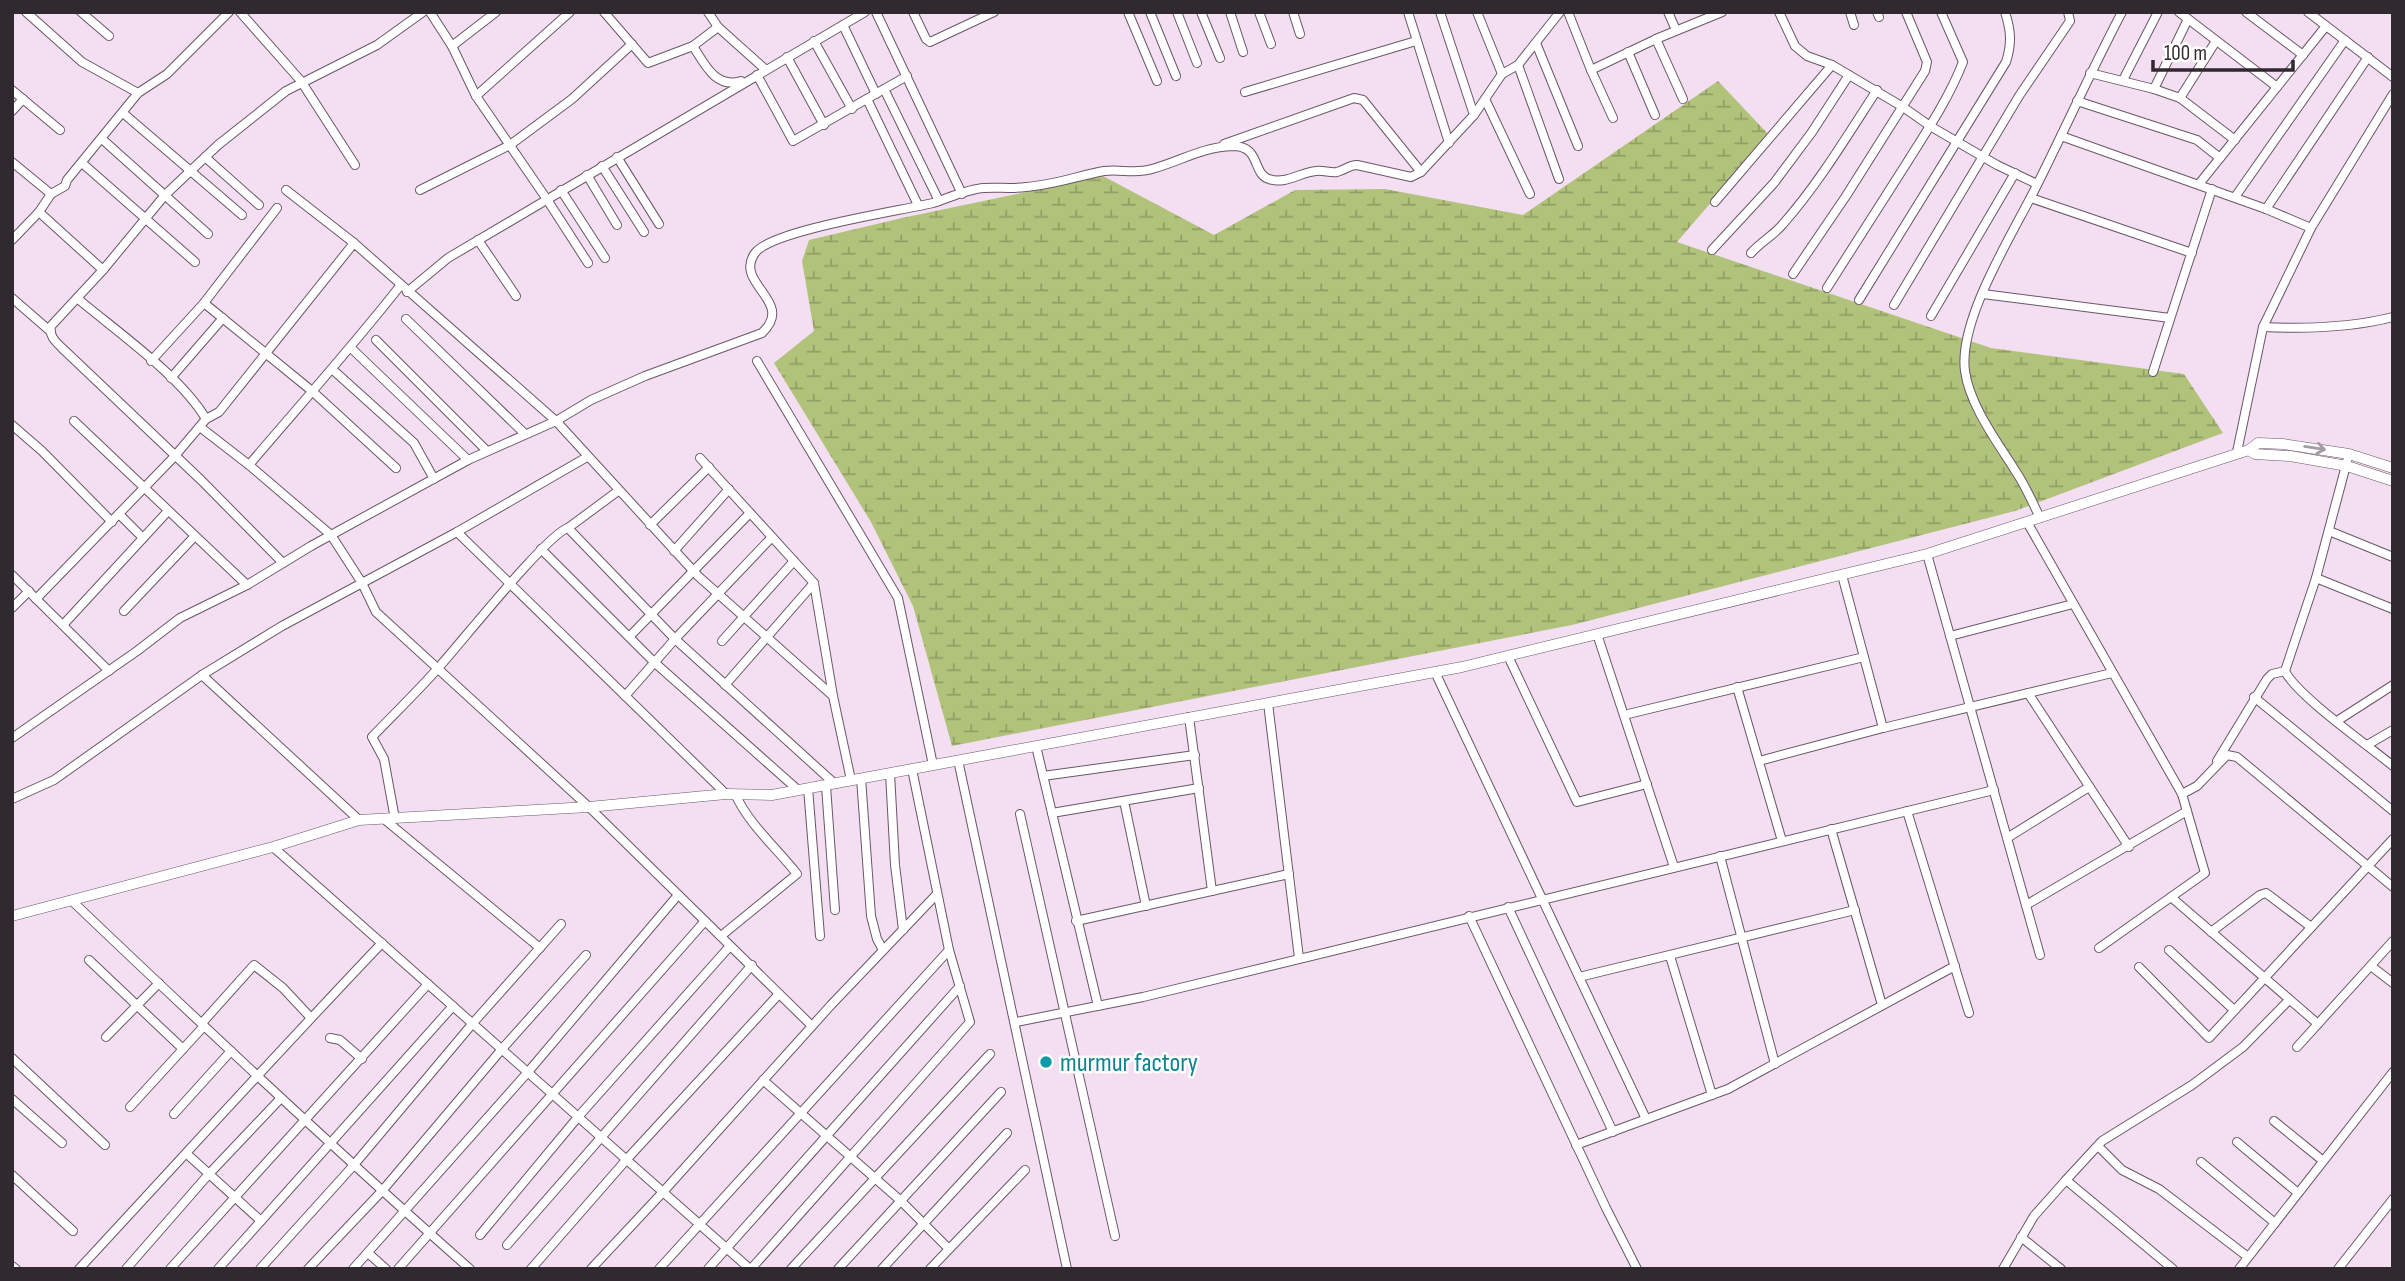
<svg xmlns="http://www.w3.org/2000/svg" width="2405" height="1281" font-family="'Sofia Sans Condensed',sans-serif">
	<style>
		.wetland { fill: url(#wetland-marsh) }
		.lines { fill: none; stroke-linecap: round; stroke-linejoin: round }
		.minor-casing { stroke: #695767; stroke-width: 10 }
		.tertiary-casing { stroke: #695767; stroke-width: 11 }
		.minor { stroke: #fff; stroke-width: 8 }
		.tertiary { stroke: #fff; stroke-width: 10 }
		.oneway { stroke: #a29fa2 }
		.culture-dot { fill: #0f9aa8; stroke: #fff; stroke-width: 2.5 }
		.labels { text-anchor: middle; stroke-width: 5; stroke-linejoin: round; paint-order: stroke }
		.culture-label { font-size: 26px; fill: #0d838f; stroke: #fff; text-anchor: start }
	</style>
	<defs>
		<pattern id="wetland-marsh" width="20" height="14" patternUnits="userSpaceOnUse" patternTransform="scale(1.75)"><rect width="20" height="14" fill="#b1c37b"/><path d="M1 5h8M5 5V1M11 12h8M15 12V8" fill="none" stroke="#919e65"/></pattern>
	</defs>
	<rect width="100%" height="100%" fill="#f4def1"/>
	<!-- wetland -->
	<polygon class="wetland" points="1718,81 1769,135 1677,242 1991,348 2184,374 2223,433 2015,511 1572,625 952,746 913,606 871,522 774,363 814,331 802,261 809,240 902,218 1103,176 1214,235 1295,190 1385,189 1523,215"/>
	<g class="lines">
		<defs>
			<g id="minor">
				<polyline points="26,12 82,62 138,93"/>
				<polyline points="81,12 109,36"/>
				<polyline points="240,12 301,81 355,165"/>
				<polyline points="430,12 452,46 496,12"/>
				<path d="M 604,12 L 648,63 L 693,46 C 705,65 716,89 741,81"/>
				<polyline points="708,12 718,27 766,70"/>
				<polyline points="876,12 962,194"/>
				<polyline points="913,12 926,39 930,42 994,12"/>
				<polyline points="1128,12 1157,81"/>
				<polyline points="1150,12 1176,76"/>
				<polyline points="1177,12 1197,63"/>
				<polyline points="1201,12 1220,58"/>
				<polyline points="1230,12 1243,52"/>
				<polyline points="1259,12 1271,44"/>
				<polyline points="1293,12 1300,34"/>
				<polyline points="1408,12 1449,143"/>
				<polyline points="1440,12 1474,115"/>
				<polyline points="1477,12 1502,74"/>
				<polyline points="1568,12 1591,70 1613,118"/>
				<polyline points="1668,12 1676,30"/>
				<polyline points="1779,12 1795,46 1807,56 1832,65 1903,107 1930,126 1997,165 2037,184"/>
				<polyline points="1850,12 1854,25"/>
				<polyline points="1877,12 1879,17"/>
				<polyline points="2179,12 2277,87"/>
				<polyline points="2246,12 2303,55"/>
				<polyline points="2308,12 2393,77"/>
				<polyline points="843,25 876,94"/>
				<polyline points="1656,39 1683,99"/>
				<polyline points="814,41 852,109"/>
				<polyline points="1536,43 1578,146"/>
				<polyline points="452,46 476,96 546,198 588,263"/>
				<polyline points="693,46 718,27"/>
				<polyline points="1628,52 1655,115"/>
				<polyline points="787,57 824,125"/>
				<polyline points="1518,65 1559,179"/>
				<polyline points="1591,70 1656,39 1722,12"/>
				<polyline points="2090,73 2154,89 2180,98 2235,140"/>
				<polyline points="757,75 793,141 907,76"/>
				<polyline points="2123,80 2158,12"/>
				<polyline points="884,89 939,201"/>
				<polyline points="2154,89 2188,19"/>
				<polyline points="12,90 60,130"/>
				<polyline points="1245,92 1416,41"/>
				<polyline points="476,96 570,12"/>
				<polyline points="2180,98 2216,41"/>
				<polyline points="867,99 918,205"/>
				<polyline points="1485,99 1530,194"/>
				<polyline points="2077,101 2197,140 2220,158"/>
				<polyline points="12,111 23,99"/>
				<polyline points="123,113 242,215"/>
				<polyline points="2061,136 2266,209 2311,228"/>
				<polyline points="102,139 208,234"/>
				<polyline points="1224,144 1354,98 1363,100 1421,172"/>
				<polyline points="205,157 259,205"/>
				<polyline points="617,157 659,224"/>
				<polyline points="12,162 51,194"/>
				<polyline points="82,163 195,262"/>
				<polyline points="602,166 644,232"/>
				<polyline points="587,175 617,225"/>
				<polyline points="2199,184 2326,26"/>
				<polyline points="286,190 354,243"/>
				<polyline points="420,190 510,145 572,99 632,44"/>
				<polyline points="561,190 605,258"/>
				<polyline points="2235,197 2345,40"/>
				<polyline points="2031,198 2192,253"/>
				<polyline points="1715,202 1832,65"/>
				<polyline points="2266,209 2368,57"/>
				<polyline points="39,212 103,270"/>
				<polyline points="12,240 39,212 51,194 65,186 67,180 138,93 167,74 229,12"/>
				<polyline points="478,240 516,296"/>
				<polyline points="1712,250 1774,183 1812,132 1849,75"/>
				<path d="M 1751,253 C 1762,241 1774,235 1783,224 C 1819,183 1847,136 1877,90"/>
				<polyline points="1793,274 1846,196 1925,71 1927,62 1906,12"/>
				<path d="M 1827,288 C 1854,245 1881,203 1908,161 C 1928,129 1949,98 1963,62 L 1941,12"/>
				<polyline points="407,292 448,258 865,12"/>
				<polyline points="1983,294 2170,318"/>
				<polyline points="12,298 50,331"/>
				<path d="M 77,298 C 116,331 181,376 206,419"/>
				<path d="M 1859,300 L 2006,62 C 2012,43 2011,31 2005,12"/>
				<polyline points="204,303 312,391 396,468"/>
				<polyline points="1894,305 2019,96 2070,21 2068,12"/>
				<polyline points="1931,316 2015,173"/>
				<polyline points="406,319 525,434"/>
				<path d="M 2263,327 C 2307,329 2350,328 2393,317"/>
				<polyline points="376,340 487,451"/>
				<polyline points="351,348 468,460"/>
				<polyline points="151,361 204,303 277,208"/>
				<polyline points="757,361 898,598 933,765"/>
				<polyline points="332,369 414,443 434,479"/>
				<polyline points="2153,372 2212,189"/>
				<polyline points="171,378 223,318"/>
				<polyline points="74,421 247,585"/>
				<polyline points="12,425 42,451 112,522"/>
				<polyline points="200,427 249,465 331,535 362,583 376,612 591,809 812,1026"/>
				<polyline points="2237,452 2263,327 2311,228 2393,94"/>
				<path d="M 2349,454 L 2316,578 L 2285,671 C 2296,695 2369,746 2393,766"/>
				<polyline points="700,458 814,583 833,696 851,780"/>
				<path d="M 249,465 C 300,405 352,347 400,286"/>
				<polyline points="119,514 143,538"/>
				<path d="M 2040,518 C 2034,505 2028,492 2021,480 C 2002,448 1970,408 1965,371 C 1958,319 2014,232 2037,185 C 2066,127 2092,69 2122,12"/>
				<polyline points="2027,522 2182,794 2197,786 2227,755 2237,757 2393,887"/>
				<polyline points="650,525 709,467"/>
				<polyline points="568,528 675,639 835,784"/>
				<polyline points="2329,531 2393,557"/>
				<polyline points="457,532 726,794"/>
				<polyline points="541,549 654,662 798,790"/>
				<polyline points="674,551 729,489"/>
				<polyline points="1927,554 2040,955"/>
				<path d="M 283,563 L 201,480 L 62,348 C 55,341 49,336 51,326 L 103,270 L 165,195 L 218,145 L 286,91 L 377,45 L 423,12"/>
				<polyline points="12,575 109,671"/>
				<polyline points="1842,575 1883,728 2112,673"/>
				<polyline points="2316,578 2393,609"/>
				<polyline points="36,599 174,457 206,419 219,412 354,243 556,421 698,576 833,696"/>
				<polyline points="12,608 29,591"/>
				<polyline points="124,611 194,537"/>
				<polyline points="63,625 168,511"/>
				<polyline points="1597,634 1674,867"/>
				<polyline points="630,636 750,513"/>
				<polyline points="1950,636 2073,604"/>
				<polyline points="722,641 794,561"/>
				<polyline points="1508,656 1577,802 1647,784"/>
				<polyline points="1435,672 1646,1119"/>
				<polyline points="202,675 359,820"/>
				<polyline points="725,685 814,583"/>
				<polyline points="1737,687 1782,841"/>
				<polyline points="2028,693 2129,847"/>
				<polyline points="625,696 675,639 772,537"/>
				<polyline points="2254,697 2393,811"/>
				<polyline points="1268,703 1299,958"/>
				<polyline points="1624,715 1864,657"/>
				<polyline points="1189,717 1212,891"/>
				<polyline points="2337,721 2393,685"/>
				<path d="M 12,738 L 137,651 L 180,618 L 247,585 L 311,546 L 468,460 L 556,421 L 591,400 L 645,376 L 762,333 C 796,301 733,284 755,253 C 772,230 900,211 933,203 C 949,198 967,189 984,188 C 998,187 1012,189 1026,187 C 1053,185 1078,176 1104,171 C 1120,169 1137,174 1152,169 C 1181,161 1202,147 1233,146 C 1261,146 1252,174 1269,179 C 1285,185 1301,172 1316,171 C 1323,170 1330,173 1337,172 C 1345,170 1349,165 1357,165 L 1411,177 L 1421,172 L 1474,115 L 1502,74 L 1518,65 L 1560,12"/>
				<polyline points="2367,745 2393,730"/>
				<polyline points="1036,746 1098,1006"/>
				<polyline points="958,760 1067,1269"/>
				<polyline points="1759,761 1883,728"/>
				<polyline points="2217,761 2267,679 2272,674 2285,671"/>
				<polyline points="890,773 895,865 903,930"/>
				<polyline points="1043,776 1195,755"/>
				<polyline points="861,778 871,916 877,939 883,950"/>
				<polyline points="826,786 835,910"/>
				<polyline points="808,788 820,936"/>
				<polyline points="12,799 54,780 202,675 282,626 457,532 587,457"/>
				<polyline points="1124,801 1146,906"/>
				<polyline points="1907,811 1969,1013"/>
				<polyline points="1052,813 1199,788"/>
				<polyline points="1020,814 1115,1236"/>
				<polyline points="384,819 540,948"/>
				<path d="M 395,819 L 384,759 L 372,737 C 394,714 418,691 439,667 C 460,644 548,533 568,528 L 618,491"/>
				<polyline points="1831,829 1882,1005"/>
				<polyline points="2007,838 2089,787"/>
				<polyline points="273,847 750,1269"/>
				<polyline points="1720,856 1775,1064"/>
				<polyline points="2171,897 2318,1024"/>
				<path d="M 71,900 C 202,1025 334,1149 470,1269"/>
				<polyline points="2026,905 2187,811"/>
				<polyline points="1508,907 1613,1132"/>
				<polyline points="1469,916 1606,1208 1637,1269"/>
				<polyline points="1076,921 1289,874"/>
				<polyline points="2211,932 2260,895 2266,893 2311,927"/>
				<path d="M 721,936 L 797,874 C 776,847 750,826 735,794"/>
				<polyline points="2099,948 2205,873 2182,794"/>
				<polyline points="2169,950 2234,1010"/>
				<polyline points="1670,956 1712,1095"/>
				<polyline points="89,960 183,1049"/>
				<polyline points="2371,966 2393,983"/>
				<polyline points="2139,967 2209,1038 2393,839"/>
				<polyline points="1579,977 1855,910"/>
				<polyline points="1016,1022 1143,997 1994,790"/>
				<polyline points="106,1037 159,983"/>
				<polyline points="330,1038 340,1040 362,1059"/>
				<polyline points="2297,1047 2393,941"/>
				<polyline points="12,1058 105,1145"/>
				<polyline points="763,1080 901,1201 949,1249"/>
				<polyline points="12,1099 62,1143"/>
				<polyline points="130,1107 204,1026 202,1023 254,965 283,988 311,1018"/>
				<polyline points="174,1114 231,1051"/>
				<polyline points="2274,1121 2322,1160"/>
				<polyline points="2237,1142 2298,1193"/>
				<polyline points="1576,1145 1728,1089 1955,966"/>
				<polyline points="2098,1146 2122,1170 2159,1189 2248,1257"/>
				<polyline points="187,1154 261,1221"/>
				<polyline points="2201,1162 2275,1223"/>
				<polyline points="12,1175 73,1231"/>
				<polyline points="2066,1180 2102,1141 2192,1085 2243,1047 2289,1000"/>
				<polyline points="480,1235 578,1117 730,946"/>
				<polyline points="2021,1237 2061,1269"/>
				<polyline points="507,1245 752,965"/>
				<polyline points="368,1253 386,1269"/>
				<polyline points="12,1266 16,1269"/>
				<path d="M 79,1269 C 180,1160 280,1050 382,943"/>
				<polyline points="126,1269 208,1175 281,1098"/>
				<polyline points="170,1269 428,984"/>
				<polyline points="218,1269 453,1006"/>
				<polyline points="260,1269 353,1166 473,1023 561,924"/>
				<polyline points="308,1269 382,1191 502,1049 586,955"/>
				<polyline points="353,1269 528,1072 678,895"/>
				<polyline points="398,1269 705,921"/>
				<polyline points="531,1269 627,1159 779,994"/>
				<polyline points="591,1269 663,1192 831,1005 937,894"/>
				<polyline points="659,1269 949,950"/>
				<polyline points="708,1269 960,986"/>
				<polyline points="751,1269 970,1022 949,950 912,769"/>
				<polyline points="791,1269 990,1054"/>
				<polyline points="838,1269 1001,1092"/>
				<polyline points="882,1269 1007,1133"/>
				<polyline points="930,1269 1025,1170"/>
				<polyline points="2003,1269 2034,1216 2066,1180 2173,1269"/>
				<polyline points="2239,1269 2393,1072"/>
				<polyline points="2338,1269 2393,1199"/>
			</g>
			<g id="tertiary">
				<polyline points="2249,450 2255,454 2290,456 2347,466 2393,481"/>
				<polyline points="12,916 273,847 359,820 589,807 726,794 772,795 1462,667 1927,554 2221,459 2249,450 2258,443 2283,444 2349,454 2393,468"/>
			</g>
		</defs>
		<!-- minor casing -->
		<use href="#minor" class="minor-casing"/>
		<!-- tertiary casing -->
		<use href="#tertiary" class="tertiary-casing"/>
		<!-- minor -->
		<use href="#minor" class="minor"/>
		<!-- tertiary -->
		<use href="#tertiary" class="tertiary"/>
	</g>
	<!-- one-way arrows -->
	<defs><path id="oneway-shaft" d="M-6 0H5M1.5-3L5.5 0L1.5 3" fill="none" stroke-width="1.6" stroke-linecap="round" stroke-linejoin="round" transform="scale(1.75)"/></defs>
	<use class="oneway" href="#oneway-shaft" transform="translate(2315 448) rotate(9)"/>
	<!-- markers -->
	<circle class="culture-dot" cx="1046" cy="1062" r="7"/>
	<g class="labels">
		<!-- culture labels -->
		<g class="culture-label">
			<text x="1060" y="1071">murmur factory</text>
		</g>
	</g>
	<!-- border -->
	<rect width="2405" height="1281" fill="none" stroke="#312930" stroke-width="28"/>
	<!-- scale -->
	<path d="M2153 60v10h140v-10" fill="none" stroke="#312930" stroke-width="3.5"/>
	<text x="2164" y="60" font-size="21" fill="#312930" stroke="#ffffff" stroke-width="5" paint-order="stroke">100 m</text>
</svg>
